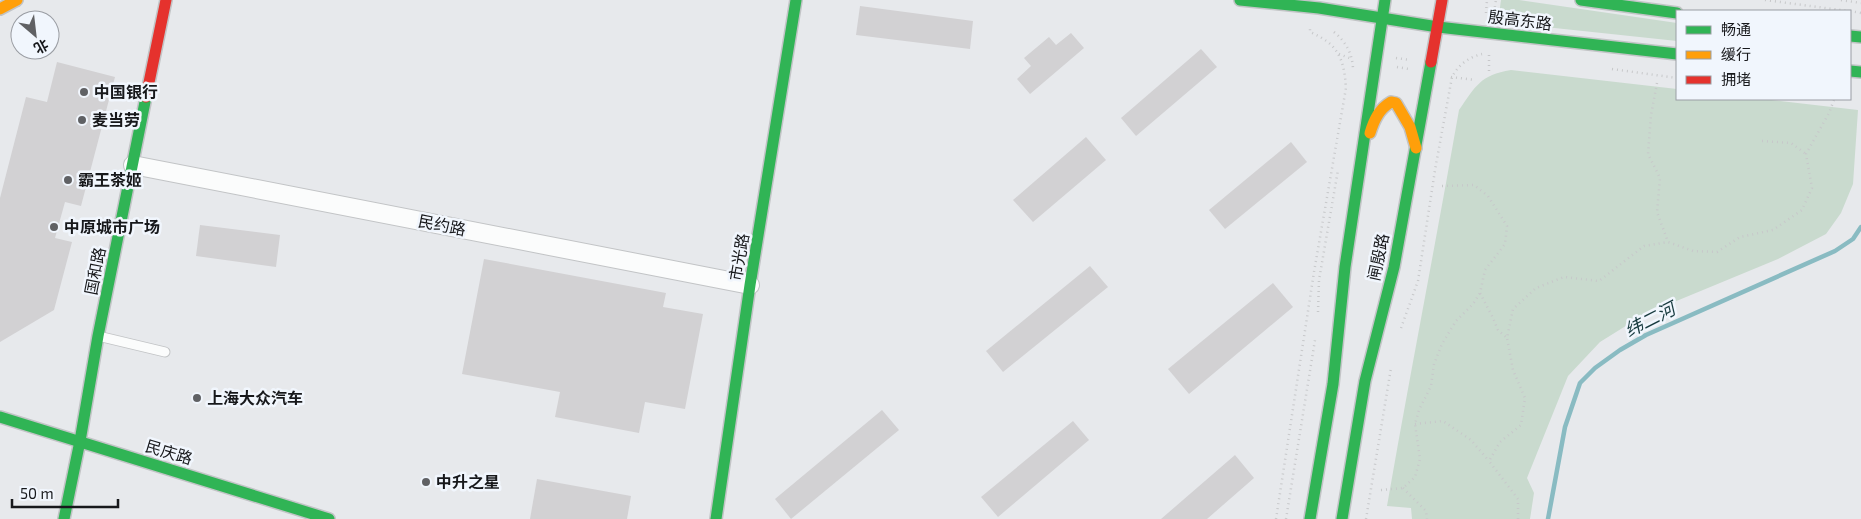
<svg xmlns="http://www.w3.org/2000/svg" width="1861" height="519" font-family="'Exo 2','Noto Sans SC',sans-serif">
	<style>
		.green { fill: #c9dace }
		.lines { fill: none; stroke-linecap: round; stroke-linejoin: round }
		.stream { stroke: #89bbc2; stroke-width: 4.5 }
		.building { fill: #d2d1d3 }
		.lane-casing { stroke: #c2c4c6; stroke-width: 11 }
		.street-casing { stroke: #c2c4c6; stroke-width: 20 }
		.fast-casing { stroke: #c2c4c6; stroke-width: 14 }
		.slow-casing { stroke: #c2c4c6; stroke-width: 14 }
		.jam-casing { stroke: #c2c4c6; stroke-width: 14 }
		.path { stroke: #c7c8ca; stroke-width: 2.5; stroke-dasharray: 1 4; stroke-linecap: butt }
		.lane { stroke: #fbfcfc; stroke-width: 9 }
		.street { stroke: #fbfcfc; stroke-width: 18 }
		.fast { stroke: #30b455; stroke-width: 11 }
		.slow { stroke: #ff9f0a; stroke-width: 11 }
		.jam { stroke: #e5322d; stroke-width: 11 }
		.poi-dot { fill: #606164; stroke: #f1f6fd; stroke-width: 2 }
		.labels { text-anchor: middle; stroke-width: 5; stroke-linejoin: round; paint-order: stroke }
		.street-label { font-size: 16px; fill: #17181b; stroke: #f1f6fd }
		.poi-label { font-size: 16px; font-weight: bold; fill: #17181b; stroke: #f1f6fd; text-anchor: start }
		.water-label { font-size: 18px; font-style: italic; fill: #173a3e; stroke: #f1f6fd }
	</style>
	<rect width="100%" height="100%" fill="#e7e9ec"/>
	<!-- green -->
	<g class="green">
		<polygon points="1501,0 1519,0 1677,23 1677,41 1498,22"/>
		<path d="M 1511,70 L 1677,89 L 1677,99 L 1763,99 L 1858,110 L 1853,184 L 1841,213 L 1826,234 L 1778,259 L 1645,314 L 1600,342 L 1568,376 L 1527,478 L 1534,493 L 1530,519 L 1412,519 L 1411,508 L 1387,506 C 1410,374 1436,242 1459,110 C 1476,86 1480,75 1511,70 Z"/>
	</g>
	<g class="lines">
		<!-- stream -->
		<polyline class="stream" points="1548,519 1565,427 1580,383 1595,368 1620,350 1646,335 1835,251 1853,239 1861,227"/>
	</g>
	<!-- building -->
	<g class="building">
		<polygon points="860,6 973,21 970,49 856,35"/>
		<polygon points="1071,33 1084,48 1030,94 1017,79 1031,66 1024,58 1049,37 1056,45"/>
		<polygon points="1201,49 1217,67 1136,136 1121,118"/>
		<polygon points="57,62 115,77 81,206 65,202 55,238 72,242 54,310 0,342 0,198 26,97 47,102"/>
		<polygon points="1086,137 1106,160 1033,222 1013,200"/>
		<polygon points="1291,142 1307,162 1225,229 1209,210"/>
		<polygon points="200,225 280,235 276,267 196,256"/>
		<polygon points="484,259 666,293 663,307 703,314 685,409 645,402 639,433 555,417 560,392 462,374"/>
		<polygon points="1090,266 1108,287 1003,372 986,351"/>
		<polygon points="1273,283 1293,307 1189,394 1168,369"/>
		<polygon points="882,410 899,430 791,519 775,499"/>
		<polygon points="1073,421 1089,440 998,517 981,497"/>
		<polygon points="1235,455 1254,478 1207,519 1161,519"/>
		<polygon points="537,479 631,496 627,519 530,519"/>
	</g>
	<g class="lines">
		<defs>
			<polyline id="lane" points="98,336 165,352"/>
			<polyline id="street" points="133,165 750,285"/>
			<g id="fast">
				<polyline points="1240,0 1319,8 1438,27 1677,54"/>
				<polyline points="1581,0 1677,13"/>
				<polyline points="1850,36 1861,37"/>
				<polyline points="1850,71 1861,72"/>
				<polyline points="0,417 329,519"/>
				<polyline points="64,519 80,441 98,336 146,97"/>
				<polyline points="716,519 750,285 796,0"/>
				<polyline points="1310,519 1333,384 1345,267 1385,0"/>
				<polyline points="1342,519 1365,381 1394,267 1431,62"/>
			</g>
			<g id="slow">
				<polyline points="0,9 17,0"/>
				<path d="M 1370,133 C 1374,120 1379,109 1391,102 L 1396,103 L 1410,127 L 1416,148"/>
			</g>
			<g id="jam">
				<polyline points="1431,62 1442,0"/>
				<polyline points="146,97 166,0"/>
			</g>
		</defs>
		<!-- lane casing -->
		<use href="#lane" class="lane-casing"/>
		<!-- street casing -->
		<use href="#street" class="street-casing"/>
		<!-- fast casing -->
		<use href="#fast" class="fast-casing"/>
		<!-- slow casing -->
		<use href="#slow" class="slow-casing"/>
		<!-- jam casing -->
		<use href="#jam" class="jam-casing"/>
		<!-- path -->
		<g class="path">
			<polyline points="1765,0 1848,11"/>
			<polyline points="1841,0 1861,3"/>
			<polyline points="1850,11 1861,13"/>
			<polyline points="1494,12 1496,0"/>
			<polyline points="1486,13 1487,0"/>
			<path d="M 1334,32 C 1346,42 1352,53 1353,68"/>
			<polyline points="1339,54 1352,59"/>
			<polyline points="1396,58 1410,60"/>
			<polyline points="1397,67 1409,69"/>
			<polyline points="1612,69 1677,78"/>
			<polyline points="1489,71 1489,53"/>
			<polyline points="1451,77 1475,80"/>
			<polyline points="1657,83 1651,115 1648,154 1660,178 1657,212 1668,242"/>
			<polyline points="1762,141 1791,143 1806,154"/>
			<polyline points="1442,186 1474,185 1488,196 1507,226 1505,244 1485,270 1480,293 1493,318 1498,330 1507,338"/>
			<polyline points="1318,312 1319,280 1338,170"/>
			<path d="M 1401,328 L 1418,281 L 1435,170 L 1452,77 C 1458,65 1469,57 1482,54"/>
			<polyline points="1415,424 1443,421 1471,440 1489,461"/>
			<polyline points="1403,488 1426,511 1427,519"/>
			<polyline points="1381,490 1403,488 1415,477 1420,459 1415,424 1419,410 1431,386 1434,364 1442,344 1456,321 1473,304 1480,293"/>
			<path d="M 1276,519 L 1314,272 L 1346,88 C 1344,58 1338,44 1310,32 L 1310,26"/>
			<polyline points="1286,519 1315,340"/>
			<polyline points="1366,519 1391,368"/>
			<polyline points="1518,519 1518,499 1489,461 1500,442 1521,425 1525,398 1513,370 1507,338 1513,309 1536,288 1564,277 1599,281 1644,246 1668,242 1693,251 1717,252 1740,237 1773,230 1802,210 1812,188 1806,154 1829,113 1834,100"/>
		</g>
		<!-- lane -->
		<use href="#lane" class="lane"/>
		<!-- street -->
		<use href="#street" class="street"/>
		<!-- fast -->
		<use href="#fast" class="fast"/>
		<!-- slow -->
		<use href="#slow" class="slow"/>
		<!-- jam -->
		<use href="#jam" class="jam"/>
	</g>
	<!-- markers -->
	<g class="poi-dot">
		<circle cx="84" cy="92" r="5"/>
		<circle cx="82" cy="120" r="5"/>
		<circle cx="68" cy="180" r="5"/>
		<circle cx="54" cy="227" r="5"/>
		<circle cx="197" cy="398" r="5"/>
		<circle cx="426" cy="482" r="5"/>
	</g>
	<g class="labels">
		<!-- street labels -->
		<g class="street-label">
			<text transform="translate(1520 20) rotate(7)" y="6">殷高东路</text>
			<text transform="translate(442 225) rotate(11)" y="6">民约路</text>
			<text transform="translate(739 257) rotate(-80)" y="6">市光路</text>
			<text transform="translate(1378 257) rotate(-78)" y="6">闸殷路</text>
			<text transform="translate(95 271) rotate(-79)" y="6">国和路</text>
			<text transform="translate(169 452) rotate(17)" y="6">民庆路</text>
		</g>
		<!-- poi labels -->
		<g class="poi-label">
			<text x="94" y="98">中国银行</text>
			<text x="92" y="126">麦当劳</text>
			<text x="78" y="186">霸王茶姬</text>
			<text x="64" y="233">中原城市广场</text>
			<text x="207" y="404">上海大众汽车</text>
			<text x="436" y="488">中升之星</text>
		</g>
		<!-- water labels -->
		<g class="water-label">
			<text transform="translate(1650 320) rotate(-27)" y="6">纬二河</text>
		</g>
	</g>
	<!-- legend -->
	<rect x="1676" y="10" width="175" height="90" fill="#f1f6fd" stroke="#9a9da3"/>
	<rect x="1686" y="26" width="25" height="8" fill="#30b455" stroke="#9a9da3"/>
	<text x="1721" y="35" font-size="15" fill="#17181b">畅通</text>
	<rect x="1686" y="51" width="25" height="8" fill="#ff9f0a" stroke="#9a9da3"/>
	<text x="1721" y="60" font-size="15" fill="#17181b">缓行</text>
	<rect x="1686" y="76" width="25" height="8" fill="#e5322d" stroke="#9a9da3"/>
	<text x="1721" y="85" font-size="15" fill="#17181b">拥堵</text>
	<!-- north arrow -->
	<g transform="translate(35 35) rotate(152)"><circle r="24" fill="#f1f6fd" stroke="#9a9da3"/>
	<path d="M0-4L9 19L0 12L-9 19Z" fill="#606164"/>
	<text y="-8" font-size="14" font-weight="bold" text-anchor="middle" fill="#17181b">北</text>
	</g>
	<!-- scale -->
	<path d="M12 499v8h106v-8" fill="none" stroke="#17181b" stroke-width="2.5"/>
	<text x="20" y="499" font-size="15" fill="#17181b" stroke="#f1f6fd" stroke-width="4" paint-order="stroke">50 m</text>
</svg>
